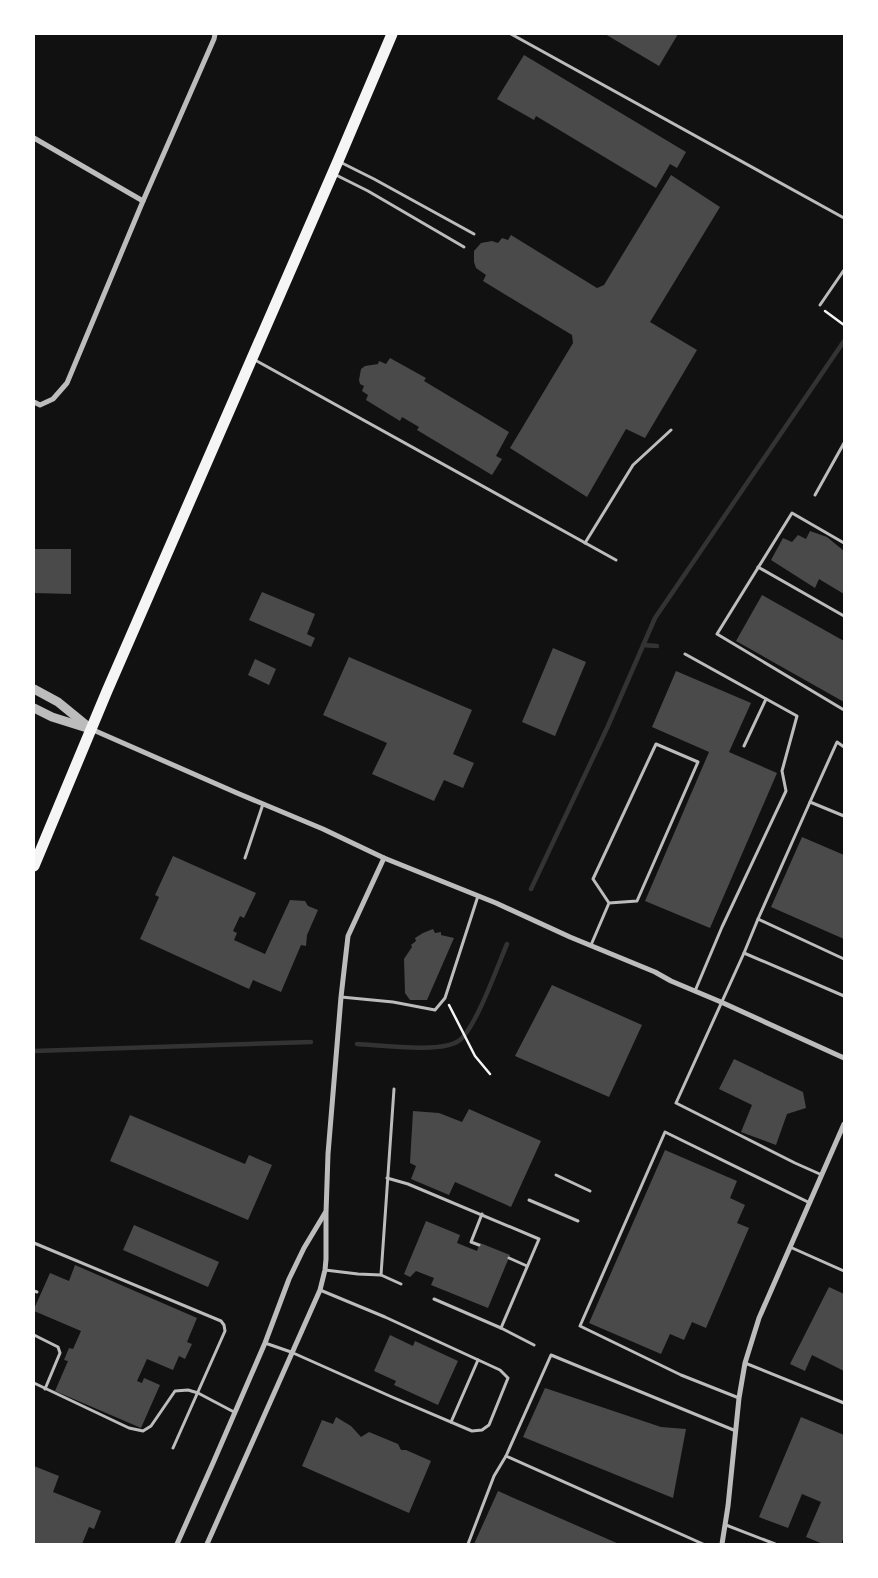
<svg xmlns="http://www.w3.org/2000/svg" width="878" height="1578" font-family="Arial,sans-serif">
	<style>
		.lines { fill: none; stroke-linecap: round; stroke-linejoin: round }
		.stream { stroke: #333; stroke-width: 4.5 }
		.building { fill: #4a4a4a }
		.path { stroke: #f5f5f5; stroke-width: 2.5 }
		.service { stroke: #bcbcbc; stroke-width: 3 }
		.minor { stroke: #bcbcbc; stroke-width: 5 }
		.tertiary { stroke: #bcbcbc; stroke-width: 9 }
		.primary { stroke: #f5f5f5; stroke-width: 11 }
	</style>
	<rect width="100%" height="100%" fill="#111"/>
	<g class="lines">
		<!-- stream -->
		<g class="stream">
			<polyline points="643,645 657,646"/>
			<polyline points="531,889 608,726 655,618 844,341"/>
			<path d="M 357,1044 C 380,1045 443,1054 460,1040 C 476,1027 498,965 507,944"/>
			<polyline points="34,1051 311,1042"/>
		</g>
	</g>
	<!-- building -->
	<g class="building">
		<polygon points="605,34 678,34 659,66"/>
		<polygon points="524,55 686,152 677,168 670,164 656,188 536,116 534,120 497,99"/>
		<polygon points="671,175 720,207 650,322 697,350 645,438 626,429 587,497 510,448 573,343 572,335 483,281 486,275 476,268 474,262 474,251 481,243 492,241 498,243 502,238 508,240 511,235 597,288 604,285"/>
		<polygon points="390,358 426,378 424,381 509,432 496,456 502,459 492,475 417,430 419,427 402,417 400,421 366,400 368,395 362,391 364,386 360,384 359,380 361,369 365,366 378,364 379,361 386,364"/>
		<polygon points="810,531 827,537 844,551 844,594 819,579 815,588 771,560 783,538 792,542 798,535 806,539"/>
		<polygon points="34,549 71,549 71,594 34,593"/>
		<polygon points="262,592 315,614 307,634 315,638 311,647 249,620"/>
		<polygon points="762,595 844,641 844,702 736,641"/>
		<polygon points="553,648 586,662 555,736 522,722"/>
		<polygon points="349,657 472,710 453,754 474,763 463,788 444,780 434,801 372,774 387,743 323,715"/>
		<polygon points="255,659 276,669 269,685 248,675"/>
		<polygon points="676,671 751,703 729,752 777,773 710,928 645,901 709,752 652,727"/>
		<polygon points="802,837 844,855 844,939 771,907"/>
		<polygon points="173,856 256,893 244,918 240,916 233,931 237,933 234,940 265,954 290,900 305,901 308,906 318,910 307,935 306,946 301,945 281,992 253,980 249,989 140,939 159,897 155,895"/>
		<polygon points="433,929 435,933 441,932 441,935 454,938 427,1000 410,1000 405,993 404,959 412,947 411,945 416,941 415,938 423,933"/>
		<polygon points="552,985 642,1025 609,1097 515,1056"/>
		<polygon points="734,1059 803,1092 806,1108 787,1114 776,1145 741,1132 752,1105 719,1089"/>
		<polygon points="469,1109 541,1141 511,1207 455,1182 449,1195 411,1179 416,1166 410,1163 413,1111 439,1113 462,1122"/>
		<polygon points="130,1115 245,1164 249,1155 272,1165 248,1220 110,1161"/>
		<polygon points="665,1150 737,1181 730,1198 745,1205 737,1223 749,1228 706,1328 692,1322 684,1340 670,1334 661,1354 589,1323"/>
		<polygon points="426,1221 460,1235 457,1243 477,1251 480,1243 510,1255 488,1308 431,1285 434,1278 416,1271 410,1277 404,1274"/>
		<polygon points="134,1225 219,1262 208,1287 123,1250"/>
		<polygon points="75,1265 197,1318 187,1342 192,1344 185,1359 179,1356 173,1370 147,1359 137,1381 142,1383 144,1378 160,1385 141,1428 55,1391 68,1361 64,1360 69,1348 73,1349 81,1331 34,1311 34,1309 50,1273 69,1281"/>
		<polygon points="829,1287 844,1294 844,1371 812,1355 805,1371 790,1364"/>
		<polygon points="390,1335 413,1346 415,1341 458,1361 438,1405 394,1385 396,1381 374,1371"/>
		<polygon points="545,1388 661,1427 686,1429 673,1498 523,1437"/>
		<polygon points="336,1417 351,1426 361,1437 369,1432 398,1444 401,1450 406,1450 431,1461 409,1513 302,1466 322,1420 333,1424"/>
		<polygon points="801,1417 844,1435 844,1537 841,1544 823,1544 806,1537 821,1502 802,1494 788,1528 759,1517"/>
		<polygon points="34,1466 59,1476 53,1492 101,1511 94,1529 89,1527 82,1544 34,1544"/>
		<polygon points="498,1491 619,1544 474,1544"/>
	</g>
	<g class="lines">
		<!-- path -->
		<g class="path">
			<polyline points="825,311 844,325"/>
			<polyline points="449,1005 475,1056 490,1074"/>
		</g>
		<!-- service -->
		<g class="service">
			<polyline points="511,34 844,218"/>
			<polyline points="340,162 374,179 474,234"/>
			<polyline points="336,175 368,191 464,247"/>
			<polyline points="820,305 844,270"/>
			<polyline points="255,360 616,560"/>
			<polyline points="815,495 844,443"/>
			<polyline points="585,543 633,465 671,430"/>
			<polyline points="844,543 792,513 717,634 844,710"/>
			<polyline points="758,567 844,616"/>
			<polyline points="685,654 797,716 782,771 786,791 722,927 695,991"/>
			<polyline points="744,746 766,699"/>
			<polyline points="844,747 837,742 810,802 844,816"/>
			<polyline points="245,858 263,804"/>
			<polyline points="758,919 810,802"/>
			<polyline points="591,945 609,903 593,879 656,744 698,762 637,901 609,903"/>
			<polyline points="744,953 676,1103 795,1163 822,1175"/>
			<polyline points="844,959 758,919 744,953 844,996"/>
			<polyline points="341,997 393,1002 435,1010 445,998 478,896"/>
			<polyline points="394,1089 381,1275 401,1284"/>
			<polyline points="556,1175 590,1191"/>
			<polyline points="387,1178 408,1184 539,1239 501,1328"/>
			<polyline points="529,1200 578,1221"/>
			<polyline points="34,1243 221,1321 224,1325 225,1331 173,1448"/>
			<polyline points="479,1245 471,1242 482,1214"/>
			<polyline points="790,1247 844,1271"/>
			<polyline points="509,1258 527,1266"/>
			<polyline points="325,1270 358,1274 381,1275"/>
			<polyline points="34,1291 37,1292"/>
			<polyline points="434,1299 501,1328 534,1345"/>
			<polyline points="34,1335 58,1347 60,1353 45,1389"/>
			<polyline points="265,1343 291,1352 392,1397 472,1431 482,1430 489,1425 508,1378 500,1370 385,1317 320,1290"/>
			<polyline points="745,1363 844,1403"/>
			<polyline points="34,1383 129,1428 143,1431 151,1426 175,1391 188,1390 198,1393 234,1412"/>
			<polyline points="739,1398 681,1375 580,1326 665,1132 810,1203"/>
			<polyline points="451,1422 478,1360"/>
			<polyline points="726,1525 775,1544"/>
			<polyline points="468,1544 494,1476 506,1456"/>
			<polyline points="703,1544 506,1456 551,1355 736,1431"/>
		</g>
		<!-- minor -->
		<g class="minor">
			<polyline points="34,138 143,201"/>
			<polyline points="34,402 40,405 53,399 67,383 143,201 214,39 215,34"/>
			<polyline points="91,729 237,793 323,829 384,858 496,903 570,937 655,972 671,981 721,1002 844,1058"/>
			<polyline points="177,1544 213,1463 265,1343 289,1279 304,1248 325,1213"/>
			<polyline points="207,1544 320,1290 325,1270 326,1259 326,1213 328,1154 341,997 348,936 384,858"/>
			<polyline points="722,1544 728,1506 739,1398 745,1363 759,1318 844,1124"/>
		</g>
		<!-- tertiary -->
		<g class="tertiary">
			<polyline points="34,689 58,702 91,729"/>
			<polyline points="34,708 52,717 87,728"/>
		</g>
		<!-- primary -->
		<polyline class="primary" points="34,866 107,691 338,161 392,34"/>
	</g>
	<!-- border -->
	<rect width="878" height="1578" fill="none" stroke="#ffffff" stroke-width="70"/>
</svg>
